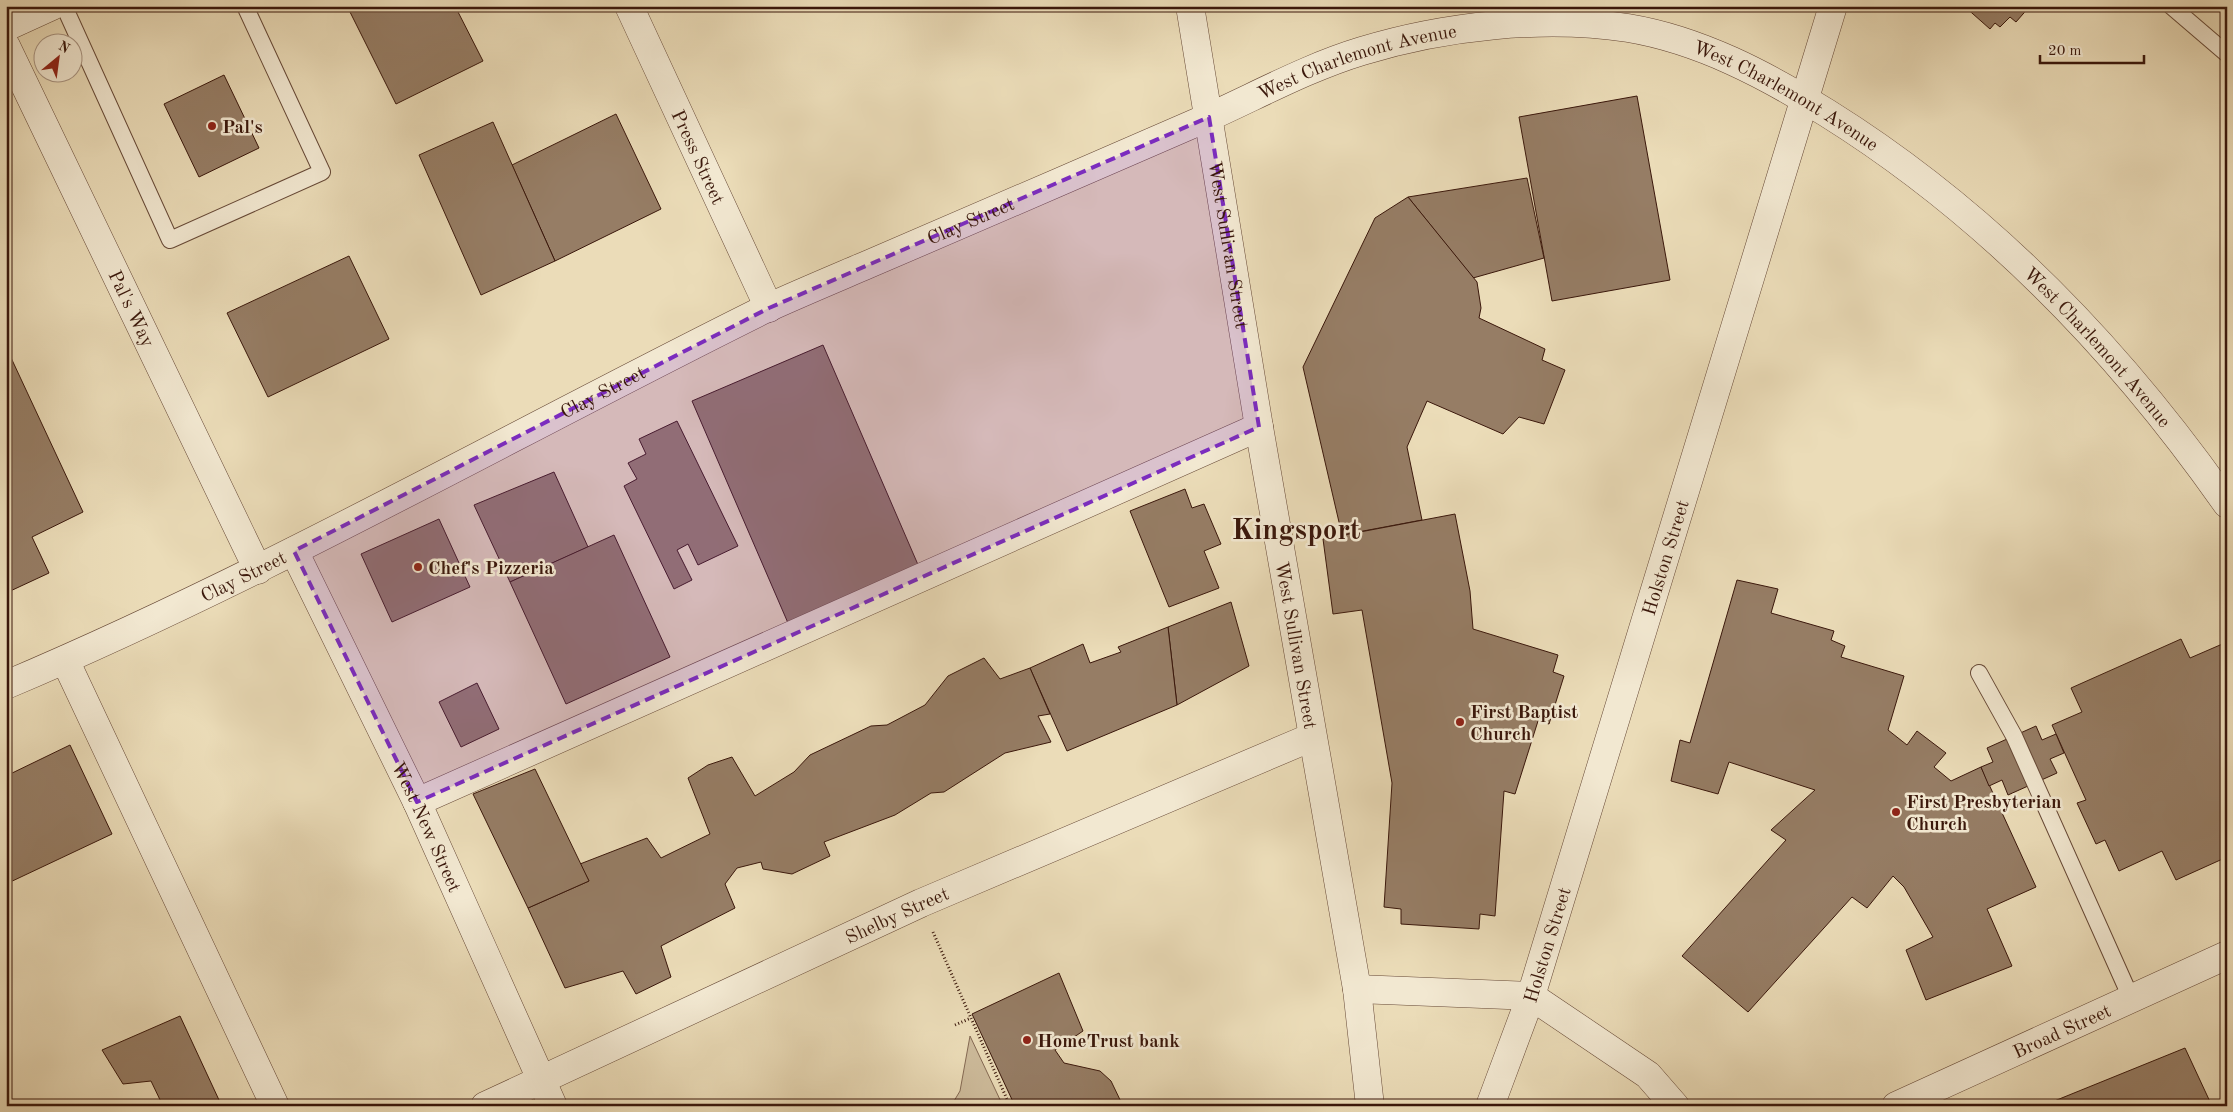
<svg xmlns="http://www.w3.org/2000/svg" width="2233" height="1112" font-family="'Old Standard TT',serif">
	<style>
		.green { fill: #cdbb9b; stroke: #846953 }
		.building { fill: #967d65; stroke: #3a170b }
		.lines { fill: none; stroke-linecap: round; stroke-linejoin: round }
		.service-casing { stroke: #664836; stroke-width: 18 }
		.minor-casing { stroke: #664836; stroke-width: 29 }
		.tertiary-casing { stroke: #664836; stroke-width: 29 }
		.path { stroke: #3a170b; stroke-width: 3; stroke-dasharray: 1 2.5; stroke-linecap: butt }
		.service { stroke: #f2e8d1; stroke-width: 16 }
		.minor { stroke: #f2e8d1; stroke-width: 28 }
		.tertiary { stroke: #f2e8d1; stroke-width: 28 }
		.marked { fill: #7b2cbf; fill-opacity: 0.2; stroke: #7b2cbf; stroke-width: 4; stroke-dasharray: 10 6; stroke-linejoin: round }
		.poi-dot { fill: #8f2418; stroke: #f2e8d1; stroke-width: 2 }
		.labels { text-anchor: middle; stroke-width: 5; stroke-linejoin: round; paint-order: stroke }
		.street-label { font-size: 19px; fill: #3a170b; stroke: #f2e8d1 }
		.poi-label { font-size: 19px; font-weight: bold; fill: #3a170b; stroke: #f2e8d1; text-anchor: start }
		.town-label { font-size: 29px; font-weight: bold; fill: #3a170b; stroke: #f2e8d1 }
	</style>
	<rect width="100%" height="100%" fill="#ebdcb8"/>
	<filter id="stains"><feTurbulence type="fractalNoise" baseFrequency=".004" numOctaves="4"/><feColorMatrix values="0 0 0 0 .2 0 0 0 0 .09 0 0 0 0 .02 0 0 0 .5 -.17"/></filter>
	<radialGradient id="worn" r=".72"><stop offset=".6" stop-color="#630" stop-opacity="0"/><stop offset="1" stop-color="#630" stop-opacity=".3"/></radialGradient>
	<!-- green -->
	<polygon class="green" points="970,1036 1003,1106 951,1106 960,1091"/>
	<!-- building -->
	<g class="building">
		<polygon points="347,6 455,6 483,61 396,104"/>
		<polygon points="1964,6 2030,6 2016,22 2010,17 2000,27 1995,23 1990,29"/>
		<polygon points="224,75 259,148 199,177 164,104"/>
		<polygon points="1637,96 1670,280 1552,301 1519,117"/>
		<polygon points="616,114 661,209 555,261 512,165"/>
		<polygon points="493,122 555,261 481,295 419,155"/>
		<polygon points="1527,178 1544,258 1473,278 1408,197"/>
		<polygon points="1408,197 1477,282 1481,308 1479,318 1545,349 1542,360 1565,370 1544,424 1519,417 1503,434 1427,401 1407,447 1422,520 1342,535 1303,367 1375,218"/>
		<polygon points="349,256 389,339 268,397 227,313"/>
		<polygon points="823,345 919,567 788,623 692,401"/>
		<polygon points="6,347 83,512 32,537 49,573 6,593"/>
		<polygon points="677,421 738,546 698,565 688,544 677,550 692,580 674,589 624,486 637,479 628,463 646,454 639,439"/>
		<polygon points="554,472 588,547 510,582 474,505"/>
		<polygon points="1185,489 1192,508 1204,504 1221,544 1204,551 1219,588 1169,607 1130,511"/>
		<polygon points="1455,514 1470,591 1473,629 1558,655 1553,672 1564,676 1549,724 1538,721 1515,794 1504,791 1495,916 1480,914 1479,929 1401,924 1401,909 1384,907 1392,783 1362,610 1333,614 1323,539"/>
		<polygon points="439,519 470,587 392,622 361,554"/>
		<polygon points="614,535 670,657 566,704 510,582"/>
		<polygon points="1737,580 1778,589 1771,613 1834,631 1831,640 1845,646 1841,657 1904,676 1888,730 1907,745 1917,731 1946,753 1934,767 1951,781 1981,767 2036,887 1987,909 2012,966 1926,1000 1906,950 1933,937 1904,887 1893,876 1867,908 1852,897 1748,1012 1682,956 1786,840 1771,830 1815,790 1729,762 1718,794 1671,781 1680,740 1690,743"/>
		<polygon points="1231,602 1249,666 1177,705 1168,627"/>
		<polygon points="1168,627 1177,705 1067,751 1030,668 1083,644 1090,663 1121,652 1118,647"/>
		<polygon points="2181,639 2190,658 2227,642 2227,857 2176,880 2162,851 2119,871 2105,840 2096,844 2077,803 2086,800 2052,725 2082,712 2071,688"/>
		<polygon points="984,658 1000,679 1030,668 1050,714 1038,716 1051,742 1005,753 944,792 931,793 895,815 824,842 830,856 792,874 763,869 761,862 737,868 725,884 735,908 661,946 671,977 636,994 623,971 565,988 528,908 589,881 580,864 647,838 661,858 710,834 688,778 708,765 732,757 755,796 794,772 810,755 871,726 887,725 925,705 948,676"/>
		<polygon points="477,683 499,729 461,747 439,702"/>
		<polygon points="2036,726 2042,740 2056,734 2064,753 2050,759 2057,773 2008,795 2002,780 1989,786 1981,767 1993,762 1987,748"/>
		<polygon points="70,745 112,834 6,884 6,776"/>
		<polygon points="535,769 589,881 528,908 473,794"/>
		<polygon points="1059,973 1083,1031 1055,1050 1064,1063 1100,1071 1111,1081 1123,1106 1015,1106 972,1014"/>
		<polygon points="180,1016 219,1100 201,1106 163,1106 151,1081 123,1084 102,1050"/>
		<polygon points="2185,1048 2212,1106 2042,1106"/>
	</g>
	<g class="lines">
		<defs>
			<g id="service">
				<polyline points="64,6 170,240 322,172 245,6"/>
				<polyline points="2171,6 2227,54"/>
				<polyline points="1979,673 2014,736 2131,998"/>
			</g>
			<g id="minor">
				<path id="s1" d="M 629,6 L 769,308"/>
				<polyline points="6,27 52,6"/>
				<path id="s2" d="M 6,46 L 258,570"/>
				<path id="s3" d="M 294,551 L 417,802 L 553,1106"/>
				<polyline points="65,660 275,1106"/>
				<path id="s4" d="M 6,685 C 266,575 511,435 763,310 C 798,294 834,279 869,264 C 931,237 994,210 1057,183 C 1107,161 1159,139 1209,117 C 1260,94 1309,67 1362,51 C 1444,26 1544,15 1628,28 C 1700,40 1766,75 1827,113 C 1987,213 2119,350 2227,504"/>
				<polyline points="417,802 1259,427"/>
				<polyline points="1357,989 1531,996 1648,1075 1675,1106"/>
				<path id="s5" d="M 485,1106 L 921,903 L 1312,737"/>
				<path id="s6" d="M 1490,1106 L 1531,996 L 1833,6"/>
			</g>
			<g id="tertiary">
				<path id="s7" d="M 1190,6 L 1259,427 L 1357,989 L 1370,1106"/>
				<path id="s8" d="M 1896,1106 L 2227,955"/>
			</g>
		</defs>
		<!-- service casing -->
		<use href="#service" class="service-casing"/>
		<!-- minor casing -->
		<use href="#minor" class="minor-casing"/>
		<!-- tertiary casing -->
		<use href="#tertiary" class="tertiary-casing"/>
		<!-- path -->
		<g class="path">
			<polyline points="933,932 971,1018"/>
			<polyline points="955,1025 971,1018 1010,1106"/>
		</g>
		<!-- service -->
		<use href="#service" class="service"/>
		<!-- minor -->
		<use href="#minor" class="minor"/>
		<!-- tertiary -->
		<use href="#tertiary" class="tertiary"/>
	</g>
	<!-- marked area -->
	<path class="marked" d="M 1209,117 L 1259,427 L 417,802 L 294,551 L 769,308 Z"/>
	<!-- markers -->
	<g class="poi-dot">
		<circle cx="212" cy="126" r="5"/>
		<circle cx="418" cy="567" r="5"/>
		<circle cx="1460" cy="722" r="5"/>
		<circle cx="1896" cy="812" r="5"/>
		<circle cx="1027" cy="1040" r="5"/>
	</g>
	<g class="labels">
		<!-- street labels -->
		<g class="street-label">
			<text dy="7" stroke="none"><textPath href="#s4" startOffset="1490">West Charlemont Avenue</textPath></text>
			<text dy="7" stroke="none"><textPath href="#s4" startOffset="1940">West Charlemont Avenue</textPath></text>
			<text dy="7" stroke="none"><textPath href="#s1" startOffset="166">Press Street</textPath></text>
			<text dy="7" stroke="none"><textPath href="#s4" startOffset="1071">Clay Street</textPath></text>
			<text dy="7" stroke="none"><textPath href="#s7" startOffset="242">West Sullivan Street</textPath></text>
			<text dy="7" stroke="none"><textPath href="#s2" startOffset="291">Pal's Way</textPath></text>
			<text dy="7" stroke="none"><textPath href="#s4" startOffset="2344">West Charlemont Avenue</textPath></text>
			<text dy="7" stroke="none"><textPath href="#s4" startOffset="665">Clay Street</textPath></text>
			<text dy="7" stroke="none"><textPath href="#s6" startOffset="576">Holston Street</textPath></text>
			<text dy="7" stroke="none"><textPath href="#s4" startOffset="261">Clay Street</textPath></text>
			<text dy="7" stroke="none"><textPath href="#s7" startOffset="648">West Sullivan Street</textPath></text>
			<text dy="7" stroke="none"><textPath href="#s3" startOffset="306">West New Street</textPath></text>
			<text dy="7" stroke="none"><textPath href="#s5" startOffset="454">Shelby Street</textPath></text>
			<text dy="7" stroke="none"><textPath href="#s6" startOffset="171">Holston Street</textPath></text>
			<text dy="7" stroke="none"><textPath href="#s8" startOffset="182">Broad Street</textPath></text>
		</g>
		<!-- poi labels -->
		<g class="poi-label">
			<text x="222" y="133">Pal's</text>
			<text x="428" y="574">Chef's Pizzeria</text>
			<text x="1470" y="718">First Baptist<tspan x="1470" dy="22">Church</tspan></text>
			<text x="1906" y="808">First Presbyterian<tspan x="1906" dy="22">Church</tspan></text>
			<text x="1037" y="1047">HomeTrust bank</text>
		</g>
		<!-- town labels -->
		<g class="town-label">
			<text x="1296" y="539">Kingsport</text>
		</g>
	</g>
	<!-- margin -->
	<rect width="2233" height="1112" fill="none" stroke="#ebdcb8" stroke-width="25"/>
	<rect x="8" y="8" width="2218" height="1097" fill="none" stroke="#3a170b" stroke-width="2.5"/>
	<rect x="12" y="12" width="2208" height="1087" fill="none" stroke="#3a170b"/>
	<!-- north arrow -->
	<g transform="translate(58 58) rotate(29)"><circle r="24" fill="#f2e8d1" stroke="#a89482"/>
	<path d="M0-4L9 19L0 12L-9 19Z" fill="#8f2418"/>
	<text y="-8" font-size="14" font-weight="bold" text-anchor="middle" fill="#3a170b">N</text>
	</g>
	<!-- scale -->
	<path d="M2040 55v8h104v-8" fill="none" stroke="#3a170b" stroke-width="2.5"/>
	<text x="2048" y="55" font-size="15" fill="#3a170b" stroke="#f2e8d1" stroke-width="4" paint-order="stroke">20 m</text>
	<rect width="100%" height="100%" filter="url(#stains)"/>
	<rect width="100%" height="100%" fill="url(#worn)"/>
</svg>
